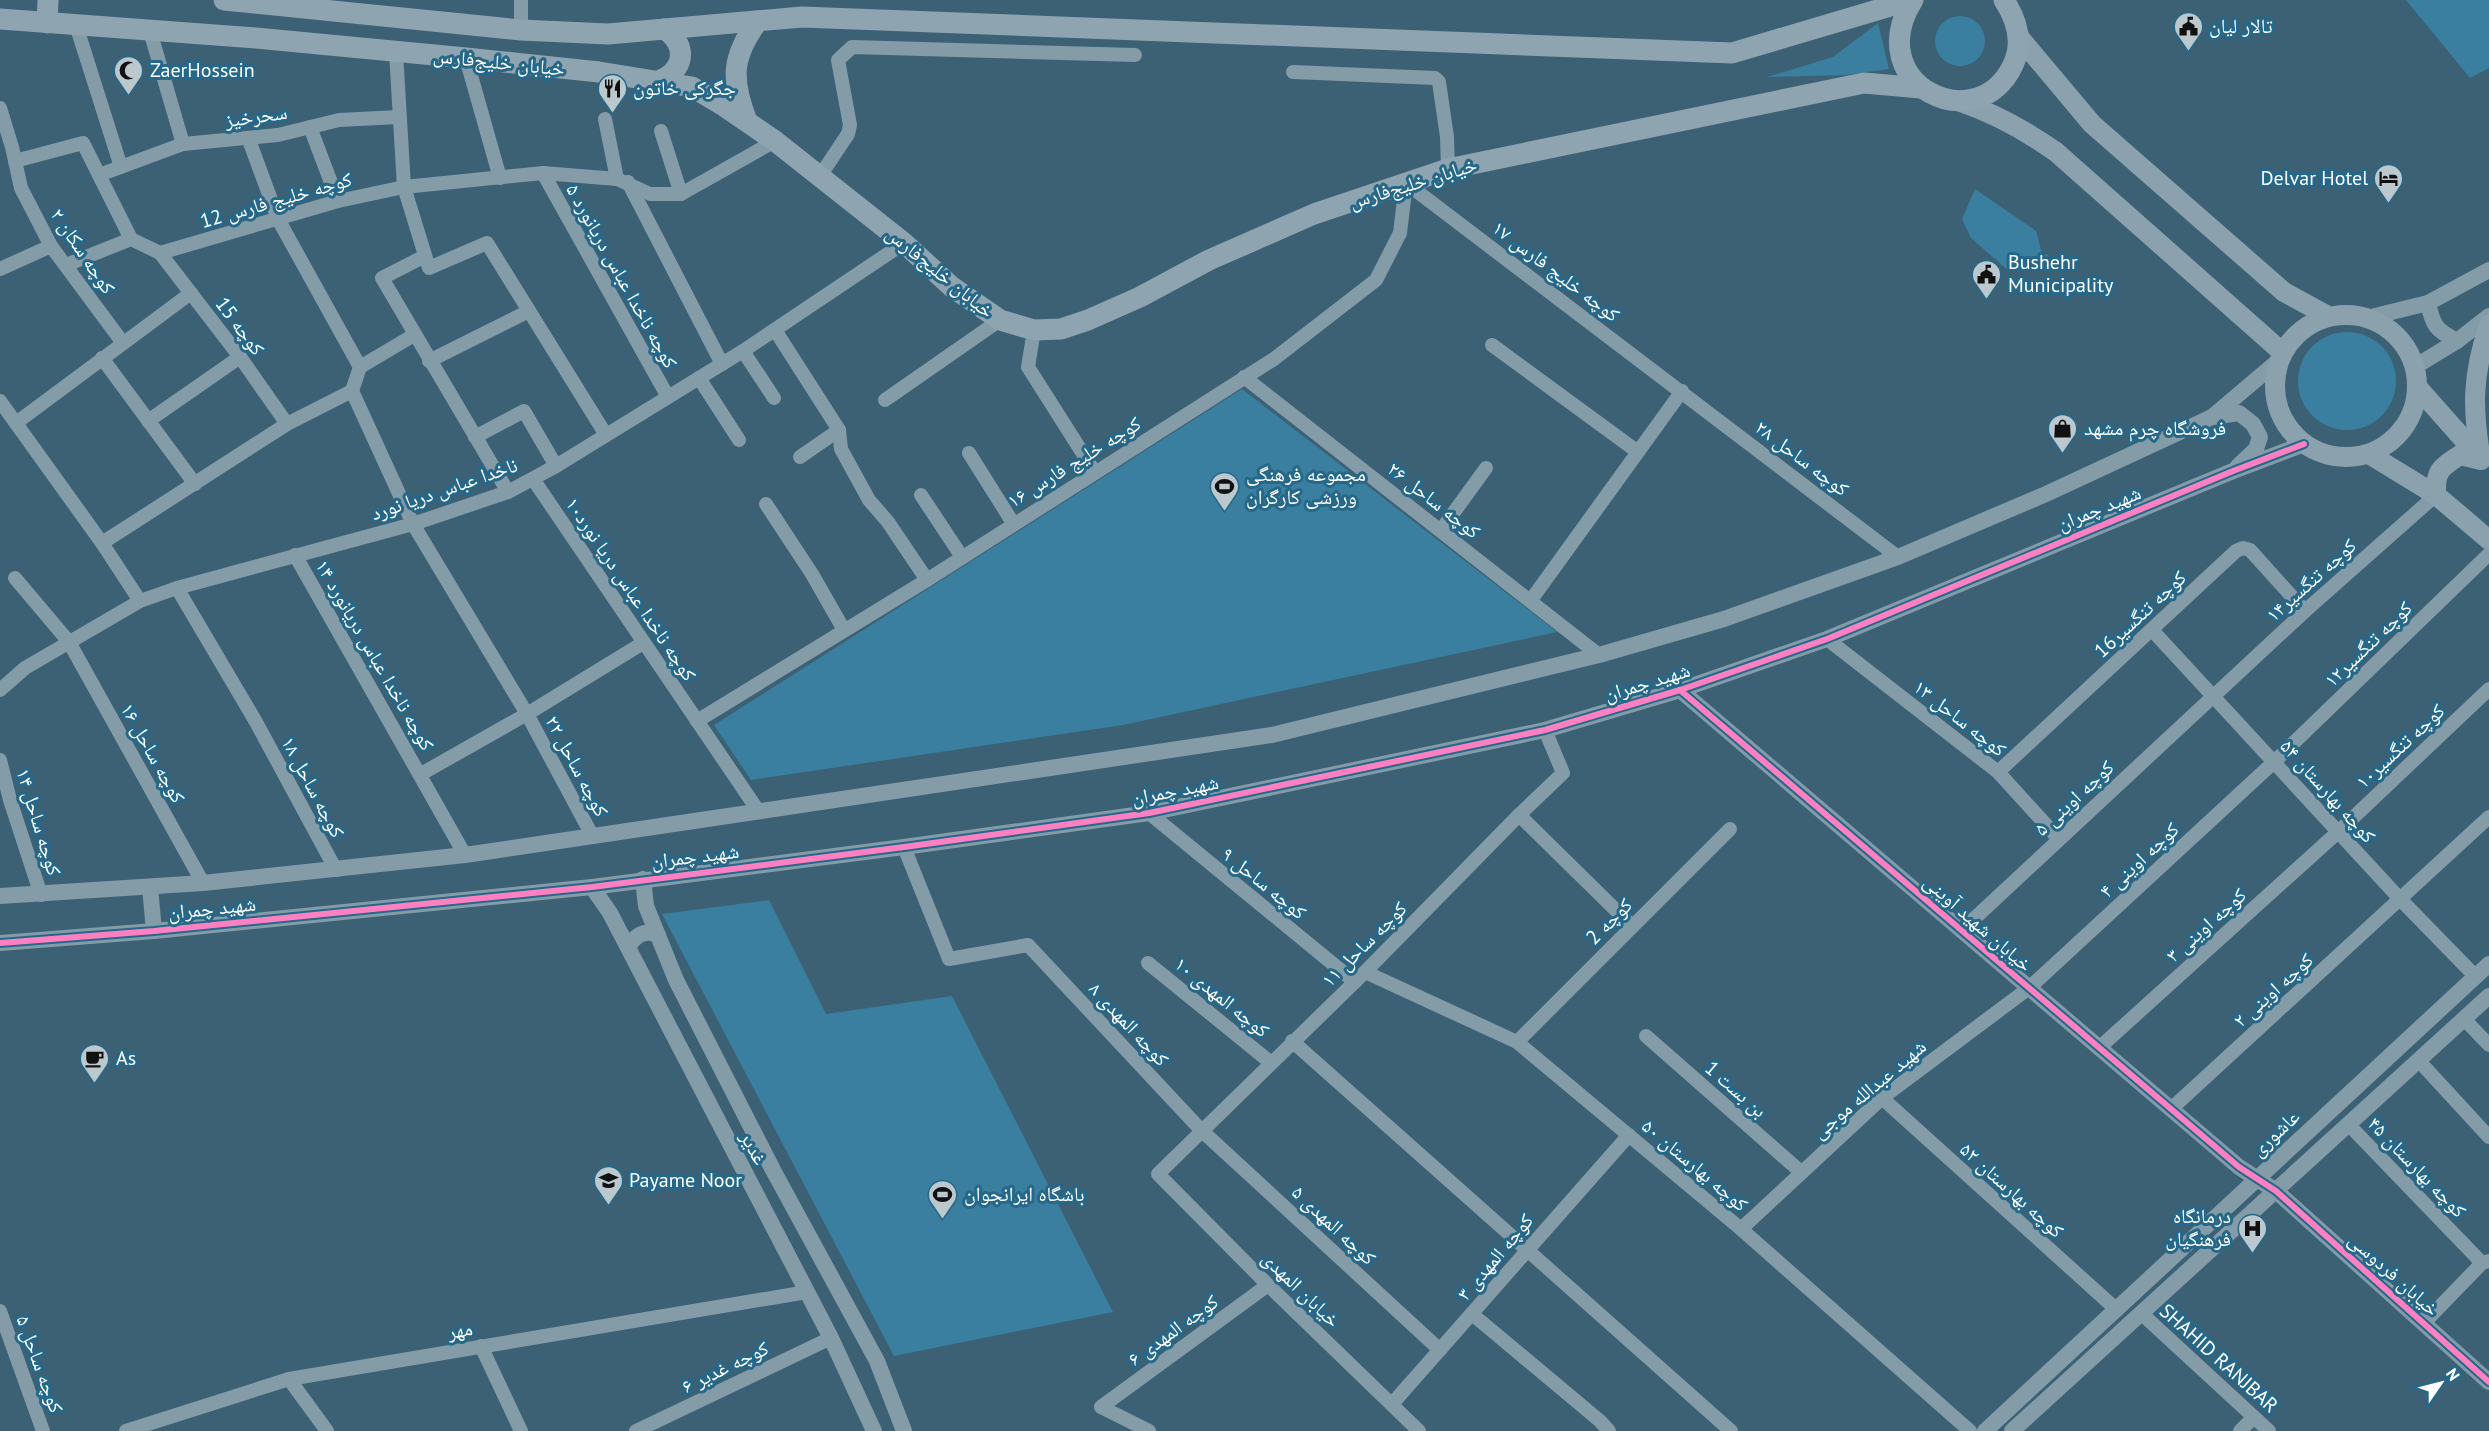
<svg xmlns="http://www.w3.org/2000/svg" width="2489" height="1431" font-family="'PT Sans','Noto Naskh Arabic',sans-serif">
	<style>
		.green { fill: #3a7f9f }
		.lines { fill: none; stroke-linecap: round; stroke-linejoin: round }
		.minor { stroke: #839ca8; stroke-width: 14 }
		.tertiary { stroke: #839ca8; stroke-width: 16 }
		.secondary { stroke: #8ba2ae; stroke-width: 20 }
		.primary { stroke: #8ea4b0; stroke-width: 21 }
		.cycleway-casing { stroke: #26688a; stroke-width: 10 }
		.cycleway { stroke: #ff80c0; stroke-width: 6 }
		.labels { text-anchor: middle; stroke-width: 6; stroke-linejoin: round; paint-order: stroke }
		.poi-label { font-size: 20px; fill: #fff; stroke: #26688a; text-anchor: start }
		.street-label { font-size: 20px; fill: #fff; stroke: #26688a }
	</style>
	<rect width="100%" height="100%" fill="#3c6174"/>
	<!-- green -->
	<g class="green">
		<polygon points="2406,0 2489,0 2489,68 2470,78"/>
		<circle cx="1960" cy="41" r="25"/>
		<polygon points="1878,23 1889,69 1845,75 1767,77 1833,57"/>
		<polygon points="1975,189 2036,231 2042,253 2048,255 2051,265 2010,272 1971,238 1962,219"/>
		<circle cx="2347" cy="381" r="49"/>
		<polygon points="1242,389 1557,632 1123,725 751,780 714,725"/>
		<polygon points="769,900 826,1014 952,996 1113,1312 894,1356 662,914"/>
	</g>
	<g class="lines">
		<!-- minor -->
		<g class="minor">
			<polyline points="521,0 521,30"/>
			<polyline points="76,25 121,167"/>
			<polyline points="150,31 183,144"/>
			<polyline points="396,52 404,187 429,268 487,243 606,435"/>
			<polyline points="466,58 500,178"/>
			<polyline points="1293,72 1435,78 1439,82 1447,137 1448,169"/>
			<polyline points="0,108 12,147 21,188 51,246 123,343"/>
			<polyline points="605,119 617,179"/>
			<polyline points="310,127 338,201"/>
			<polyline points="661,131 681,194"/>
			<polyline points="249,140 278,219 360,367 352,391 413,524 527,714 593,837"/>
			<polyline points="15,161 83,143 99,175"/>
			<polyline points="543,173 668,397"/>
			<polyline points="820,176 848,134 850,125 838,60 852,47 1135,55"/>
			<polyline points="628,182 722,364"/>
			<polyline points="1406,183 1898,557"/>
			<polyline points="131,239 99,175 183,144 278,135 339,120 399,117"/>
			<polyline points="160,253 338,201 404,187 543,173 617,179 650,194 681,194 775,141"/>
			<polyline points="425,256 382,278 508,492"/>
			<polyline points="66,265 131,239 160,253 240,357 287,424"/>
			<polyline points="0,269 51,246"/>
			<polyline points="775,330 839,430 841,449 869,500 888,522 927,580"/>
			<polyline points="1034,330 1028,367 1094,471"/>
			<polyline points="1492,345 1638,452"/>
			<polyline points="743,351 774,398"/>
			<polyline points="102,358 195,484"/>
			<polyline points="429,361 527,312"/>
			<polyline points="360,367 414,335"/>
			<polyline points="1244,377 1599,655"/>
			<polyline points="699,378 739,440"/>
			<polyline points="885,400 1000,320"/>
			<polyline points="0,401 102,543 140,601"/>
			<polyline points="148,421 240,357"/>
			<polyline points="16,423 191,293"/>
			<polyline points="475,437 524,411 556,466"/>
			<polyline points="969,453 1013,523"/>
			<polyline points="800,457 839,430"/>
			<polyline points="533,479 759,812"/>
			<polyline points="921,495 962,557"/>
			<polyline points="766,504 812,574 844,630"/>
			<polyline points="1441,530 1486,468"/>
			<polyline points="102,543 287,424 352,391"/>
			<polyline points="295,555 465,855"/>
			<polyline points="15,578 69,642 203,883"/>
			<polyline points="177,588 256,722 336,870"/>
			<polyline points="1531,600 1682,391"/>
			<polyline points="2152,630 2401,900 2476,977"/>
			<polyline points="1827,639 1998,772 2059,839"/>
			<polyline points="0,690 25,668 140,601 177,588 413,524 508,492 556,466 743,351 904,243"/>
			<polyline points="697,721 927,580 1274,359 1376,280 1400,233 1406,183"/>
			<polyline points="0,760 10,800 41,895"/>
			<polyline points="1998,772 2236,551 2243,548 2250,550 2305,611"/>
			<polyline points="421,774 527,714 643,643"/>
			<polyline points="1149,813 1355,982"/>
			<polyline points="1519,815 1632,926"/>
			<polyline points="904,847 949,959 1028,945 1201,1130 1440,1350"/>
			<polyline points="1962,930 2305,611 2436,495"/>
			<polyline points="1148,963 1270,1062"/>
			<polyline points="1365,972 1517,1042 1741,1229 1970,1431"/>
			<polyline points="2464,1019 2489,1045"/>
			<polyline points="1646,1036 1801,1172"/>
			<polyline points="1292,1041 1731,1431"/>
			<polyline points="1517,1042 1730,829"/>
			<polyline points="2099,1048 2338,832 2489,689"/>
			<polyline points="2419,1061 2489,1137"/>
			<polyline points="1882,1098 2117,1310"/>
			<polyline points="2171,1109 2489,817"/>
			<polyline points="2349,1125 2482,1263"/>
			<polyline points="1741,1229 1882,1098 2029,988 2275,761 2489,554"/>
			<polyline points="0,1311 43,1431"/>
			<polyline points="1472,1314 1600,1421 1609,1431"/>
			<polyline points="2142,1314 2269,1431"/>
			<polyline points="2425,1322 2482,1263 2489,1261"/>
			<polyline points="481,1346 521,1431"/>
			<polyline points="289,1379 327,1431"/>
			<polyline points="1392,1404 1629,1135"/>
			<polyline points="126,1431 289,1379 807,1292"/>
			<polyline points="636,1431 831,1338"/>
			<polyline points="1149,1431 1101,1407 1268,1285"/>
			<polyline points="1419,1431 1268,1285 1158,1174 1365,972 1519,815 1563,773 1545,730"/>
			<polyline points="2240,1431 2254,1417"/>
		</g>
		<!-- tertiary -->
		<g class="tertiary">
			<path d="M 2428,303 C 2433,326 2436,330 2457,341"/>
			<polyline points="2371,317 2428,303 2489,270"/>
			<polyline points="2416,366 2457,341 2489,316"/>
			<polyline points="2212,417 2239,413 2253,424 2260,437 2256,449 2238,466"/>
			<polyline points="1680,690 2239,1167 2276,1191 2489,1382"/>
			<polyline points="643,879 646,906 676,980 773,1170 877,1361 904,1431"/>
			<polyline points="150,887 154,931"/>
			<polyline points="592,887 610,913 831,1338 874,1431"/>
			<polyline points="0,896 203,883 465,855 1272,735 1599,655 1724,619 1898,557 2046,494 2212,417 2278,361"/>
			<polyline points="0,943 154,931 592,887 904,847 1149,813 1545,730 1680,690 1827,639 2233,471 2304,444"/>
			<path d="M 628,947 C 635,936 644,929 658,935"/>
			<polyline points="1985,1431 2489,964"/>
			<polyline points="2012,1431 2489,996"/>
		</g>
		<!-- secondary -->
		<g class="secondary">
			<polyline points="2019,37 2092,124 2284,292 2328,316"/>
			<path d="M 1958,101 C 1994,113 2025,130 2056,152 L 2282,352"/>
			<circle cx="2346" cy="386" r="71"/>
			<polyline points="2418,388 2481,459"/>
			<polyline points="2369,454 2436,495 2489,540"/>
			<path d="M 2436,495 C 2435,471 2440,468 2460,455 L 2481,460 C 2472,408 2472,376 2489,325"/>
		</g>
		<!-- primary -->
		<g class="primary">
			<polyline points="224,0 521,30 608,34 802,17 1732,53 1911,0"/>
			<path d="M 1913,0 C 1860,84 1977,141 2013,65 C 2024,42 2017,20 2004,0"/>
			<polyline points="0,19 256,38 466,58 599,72 692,87 724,106 775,141 904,243 952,287 1000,320 1034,330 1061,329 1088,320 1140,297 1209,260 1314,214 1448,169 1864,83 1921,88"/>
			<polyline points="47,23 48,0"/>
			<path d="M 659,81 C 685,70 688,46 665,29"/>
			<path d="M 747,121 C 731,80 731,57 758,21"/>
		</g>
		<defs>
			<g id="cycleway">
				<polyline points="1680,690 2239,1167 2276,1191 2489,1382"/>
				<polyline points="0,943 154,931 592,887 904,847 1149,813 1545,730 1680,690 1827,639 2233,471 2304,444"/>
			</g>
		</defs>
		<!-- cycleway casing -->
		<use href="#cycleway" class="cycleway-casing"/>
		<!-- cycleway -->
		<use href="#cycleway" class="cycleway"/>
	</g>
	<!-- icons -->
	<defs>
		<symbol id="civic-pin" viewBox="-11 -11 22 30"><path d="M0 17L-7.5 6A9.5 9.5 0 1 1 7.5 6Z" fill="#bbc8ce" stroke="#26688a"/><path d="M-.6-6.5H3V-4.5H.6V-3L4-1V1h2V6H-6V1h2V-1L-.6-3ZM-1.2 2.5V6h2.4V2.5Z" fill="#111"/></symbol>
		<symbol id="mosque-pin" viewBox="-11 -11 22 30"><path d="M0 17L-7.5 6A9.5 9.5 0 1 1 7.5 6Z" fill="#bbc8ce" stroke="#26688a"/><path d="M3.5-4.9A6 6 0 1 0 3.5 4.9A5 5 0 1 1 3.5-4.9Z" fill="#111"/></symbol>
		<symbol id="restaurant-pin" viewBox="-11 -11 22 30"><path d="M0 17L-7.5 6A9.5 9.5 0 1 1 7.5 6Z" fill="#bbc8ce" stroke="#26688a"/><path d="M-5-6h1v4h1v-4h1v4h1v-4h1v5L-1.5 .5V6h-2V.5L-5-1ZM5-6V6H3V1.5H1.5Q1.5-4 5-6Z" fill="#111"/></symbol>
		<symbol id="hotel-pin" viewBox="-11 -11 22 30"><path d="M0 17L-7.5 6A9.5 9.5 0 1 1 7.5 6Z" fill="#bbc8ce" stroke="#26688a"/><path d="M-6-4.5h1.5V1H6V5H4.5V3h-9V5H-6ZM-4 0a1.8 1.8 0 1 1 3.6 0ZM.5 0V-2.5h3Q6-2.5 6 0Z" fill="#111"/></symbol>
		<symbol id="shop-pin" viewBox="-11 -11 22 30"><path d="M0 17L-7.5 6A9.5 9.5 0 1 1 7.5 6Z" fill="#bbc8ce" stroke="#26688a"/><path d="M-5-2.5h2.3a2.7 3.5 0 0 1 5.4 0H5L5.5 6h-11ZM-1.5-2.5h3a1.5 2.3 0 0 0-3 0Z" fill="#111"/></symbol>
		<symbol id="stadium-pin" viewBox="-11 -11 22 30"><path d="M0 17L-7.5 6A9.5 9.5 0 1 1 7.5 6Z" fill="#bbc8ce" stroke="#26688a"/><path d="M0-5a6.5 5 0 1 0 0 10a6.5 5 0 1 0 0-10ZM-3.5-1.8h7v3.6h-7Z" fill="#111"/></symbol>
		<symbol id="cafe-pin" viewBox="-11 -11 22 30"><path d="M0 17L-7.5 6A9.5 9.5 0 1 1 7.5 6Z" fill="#bbc8ce" stroke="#26688a"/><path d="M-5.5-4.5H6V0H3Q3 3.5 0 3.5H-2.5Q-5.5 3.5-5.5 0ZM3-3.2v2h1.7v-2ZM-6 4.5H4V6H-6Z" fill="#111"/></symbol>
		<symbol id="university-pin" viewBox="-11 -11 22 30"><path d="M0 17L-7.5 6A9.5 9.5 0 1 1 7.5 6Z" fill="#bbc8ce" stroke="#26688a"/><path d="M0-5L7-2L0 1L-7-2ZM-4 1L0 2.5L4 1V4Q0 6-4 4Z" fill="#111"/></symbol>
		<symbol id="hospital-pin" viewBox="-11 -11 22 30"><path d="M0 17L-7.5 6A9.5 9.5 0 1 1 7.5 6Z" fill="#bbc8ce" stroke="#26688a"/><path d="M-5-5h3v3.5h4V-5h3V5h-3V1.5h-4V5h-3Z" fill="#111"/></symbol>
	</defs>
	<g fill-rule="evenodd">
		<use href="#civic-pin" x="2172" y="10" width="33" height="45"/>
		<use href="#mosque-pin" x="112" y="54" width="33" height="45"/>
		<use href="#restaurant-pin" x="596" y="72" width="33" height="45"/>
		<use href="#hotel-pin" x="2372" y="162" width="33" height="45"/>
		<use href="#civic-pin" x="1970" y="258" width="33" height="45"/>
		<use href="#shop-pin" x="2046" y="412" width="33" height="45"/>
		<use href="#stadium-pin" x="1208" y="470" width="33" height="45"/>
		<use href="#cafe-pin" x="78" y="1042" width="33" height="45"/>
		<use href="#university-pin" x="592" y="1164" width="33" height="45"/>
		<use href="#stadium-pin" x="926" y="1178" width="33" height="45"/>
		<use href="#hospital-pin" x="2236" y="1212" width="33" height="45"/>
	</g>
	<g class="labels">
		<!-- poi labels -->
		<g class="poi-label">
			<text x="2209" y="33">تالار لیان</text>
			<text x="150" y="77">ZaerHossein</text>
			<text x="633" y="95">جگرکی خاتون</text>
			<text x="2368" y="185" text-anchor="end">Delvar Hotel</text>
			<text x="2008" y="269">Bushehr<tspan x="2008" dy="23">Municipality</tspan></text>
			<text x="2084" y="435">فروشگاه چرم مشهد</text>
			<text x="1246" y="481">مجموعه فرهنگی<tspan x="1246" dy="23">ورزشی کارگران</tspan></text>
			<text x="116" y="1065">As</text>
			<text x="629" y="1187">Payame Noor</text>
			<text x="964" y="1201">باشگاه ایرانجوان</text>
			<text x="2231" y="1223" text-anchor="end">درمانگاه<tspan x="2231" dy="23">فرهنگیان</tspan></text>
		</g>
		<!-- street labels -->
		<g class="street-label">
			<text transform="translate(499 62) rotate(6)" y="7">خیابان خلیج‌فارس</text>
			<text transform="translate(256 116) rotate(-8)" y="7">سحرخیز</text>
			<text transform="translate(1413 183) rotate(-17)" y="7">خیابان خلیج‌فارس</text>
			<text transform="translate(276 200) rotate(-16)" y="7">کوچه خلیج فارس 12</text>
			<text transform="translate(83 251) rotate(56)" y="7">کوچه سکان ۲</text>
			<text transform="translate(1556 271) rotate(37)" y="7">کوچه خلیج فارس ۱۷</text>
			<text transform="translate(940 272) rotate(39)" y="7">خیابان خلیج‌فارس</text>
			<text transform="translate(622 276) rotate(61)" y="7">کوچه ناخدا عباس دریانورد ۵</text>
			<text transform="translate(240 326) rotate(53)" y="7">کوچه 15</text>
			<text transform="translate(1802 458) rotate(37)" y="7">کوچه ساحل ۲۸</text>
			<text transform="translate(1074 462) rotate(-32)" y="7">کوچه خلیج فارس ۱۶</text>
			<text transform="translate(444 489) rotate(-19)" y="7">ناخدا عباس دریا نورد</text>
			<text transform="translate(1434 500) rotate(38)" y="7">کوچه ساحل ۲۶</text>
			<text transform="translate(2099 508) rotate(-22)" y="7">شهید چمران</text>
			<text transform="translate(2311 580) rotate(-42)" y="7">کوچه تنگسیر۱۴</text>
			<text transform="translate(631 589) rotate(56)" y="7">کوچه ناخدا عباس دریا نورد۱۰</text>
			<text transform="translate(2140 614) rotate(-43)" y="7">کوچه تنگسیر16</text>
			<text transform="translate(2368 644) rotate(-44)" y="7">کوچه تنگسیر۱۲</text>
			<text transform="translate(375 655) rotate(60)" y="7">کوچه ناخدا عباس دریانورد ۱۴</text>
			<text transform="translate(1647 682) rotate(-17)" y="7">شهید چمران</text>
			<text transform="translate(1960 718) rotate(38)" y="7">کوچه ساحل ۱۳</text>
			<text transform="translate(2400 746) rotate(-43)" y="7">کوچه تنگسیر۱۰</text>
			<text transform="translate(153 753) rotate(61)" y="7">کوچه ساحل ۱۶</text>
			<text transform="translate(577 766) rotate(62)" y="7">کوچه ساحل ۲۲</text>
			<text transform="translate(313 787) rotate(62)" y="7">کوچه ساحل ۱۸</text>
			<text transform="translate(1175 790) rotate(-11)" y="7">شهید چمران</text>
			<text transform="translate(2328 791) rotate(48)" y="7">کوچه بهارستان ۵۴</text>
			<text transform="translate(2074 798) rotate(-43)" y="7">کوچه اوینی ۵</text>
			<text transform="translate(39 822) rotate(73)" y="7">کوچه ساحل ۱۴</text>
			<text transform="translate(695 856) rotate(-7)" y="7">شهید چمران</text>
			<text transform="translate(2139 860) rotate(-43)" y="7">کوچه اوینی ۴</text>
			<text transform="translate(1264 883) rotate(39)" y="7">کوچه ساحل ۹</text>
			<text transform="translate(212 908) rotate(-6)" y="7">شهید چمران</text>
			<text transform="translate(1609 921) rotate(-45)" y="7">کوچه 2</text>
			<text transform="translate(1978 923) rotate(41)" y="7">خیابان شهید آوینی</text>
			<text transform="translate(2206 925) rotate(-42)" y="7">کوچه اوینی ۳</text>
			<text transform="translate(1364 944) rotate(-45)" y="7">کوچه ساحل ۱۱</text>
			<text transform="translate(2273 990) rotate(-42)" y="7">کوچه اوینی ۲</text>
			<text transform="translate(1222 997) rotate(39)" y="7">کوچه المهدی ۱۰</text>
			<text transform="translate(1129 1024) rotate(47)" y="7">کوچه المهدی ۸</text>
			<text transform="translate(1736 1089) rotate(41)" y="7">بن بست 1</text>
			<text transform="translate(1869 1089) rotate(-40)" y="7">شهید عبدالله موجی</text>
			<text transform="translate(2275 1133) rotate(-43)" y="7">عاشوری</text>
			<text transform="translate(754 1148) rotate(62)" y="7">غدیر</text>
			<text transform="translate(1695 1165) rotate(40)" y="7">کوچه بهارستان ۵۰</text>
			<text transform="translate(2417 1167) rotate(46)" y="7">کوچه بهارستان ۴۵</text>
			<text transform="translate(2012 1190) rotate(42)" y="7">کوچه بهارستان ۵۲</text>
			<text transform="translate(1334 1225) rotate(43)" y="7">کوچه المهدی ۵</text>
			<text transform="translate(1495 1257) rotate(-50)" y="7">کوچه المهدی ۳</text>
			<text transform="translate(2394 1274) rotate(42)" y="7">خیابان فردوسی</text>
			<text transform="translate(1301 1289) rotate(44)" y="7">خیابان المهدی</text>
			<text transform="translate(460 1330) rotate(-10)" y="7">مهر</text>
			<text transform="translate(1173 1330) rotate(-36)" y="7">کوچه المهدی ۶</text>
			<text transform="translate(2219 1358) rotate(42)" y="7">SHAHID RANJBAR</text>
			<text transform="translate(40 1364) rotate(70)" y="7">کوچه ساحل ۵</text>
			<text transform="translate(725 1367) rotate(-26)" y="7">کوچه غدیر ۶</text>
		</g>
	</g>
	<!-- north arrow -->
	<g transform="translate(2441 1383) rotate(55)" stroke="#26688a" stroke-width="4.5" paint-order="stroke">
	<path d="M0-4.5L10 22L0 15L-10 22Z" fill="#ffffff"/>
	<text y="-9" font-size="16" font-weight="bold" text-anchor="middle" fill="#ffffff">N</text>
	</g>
</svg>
